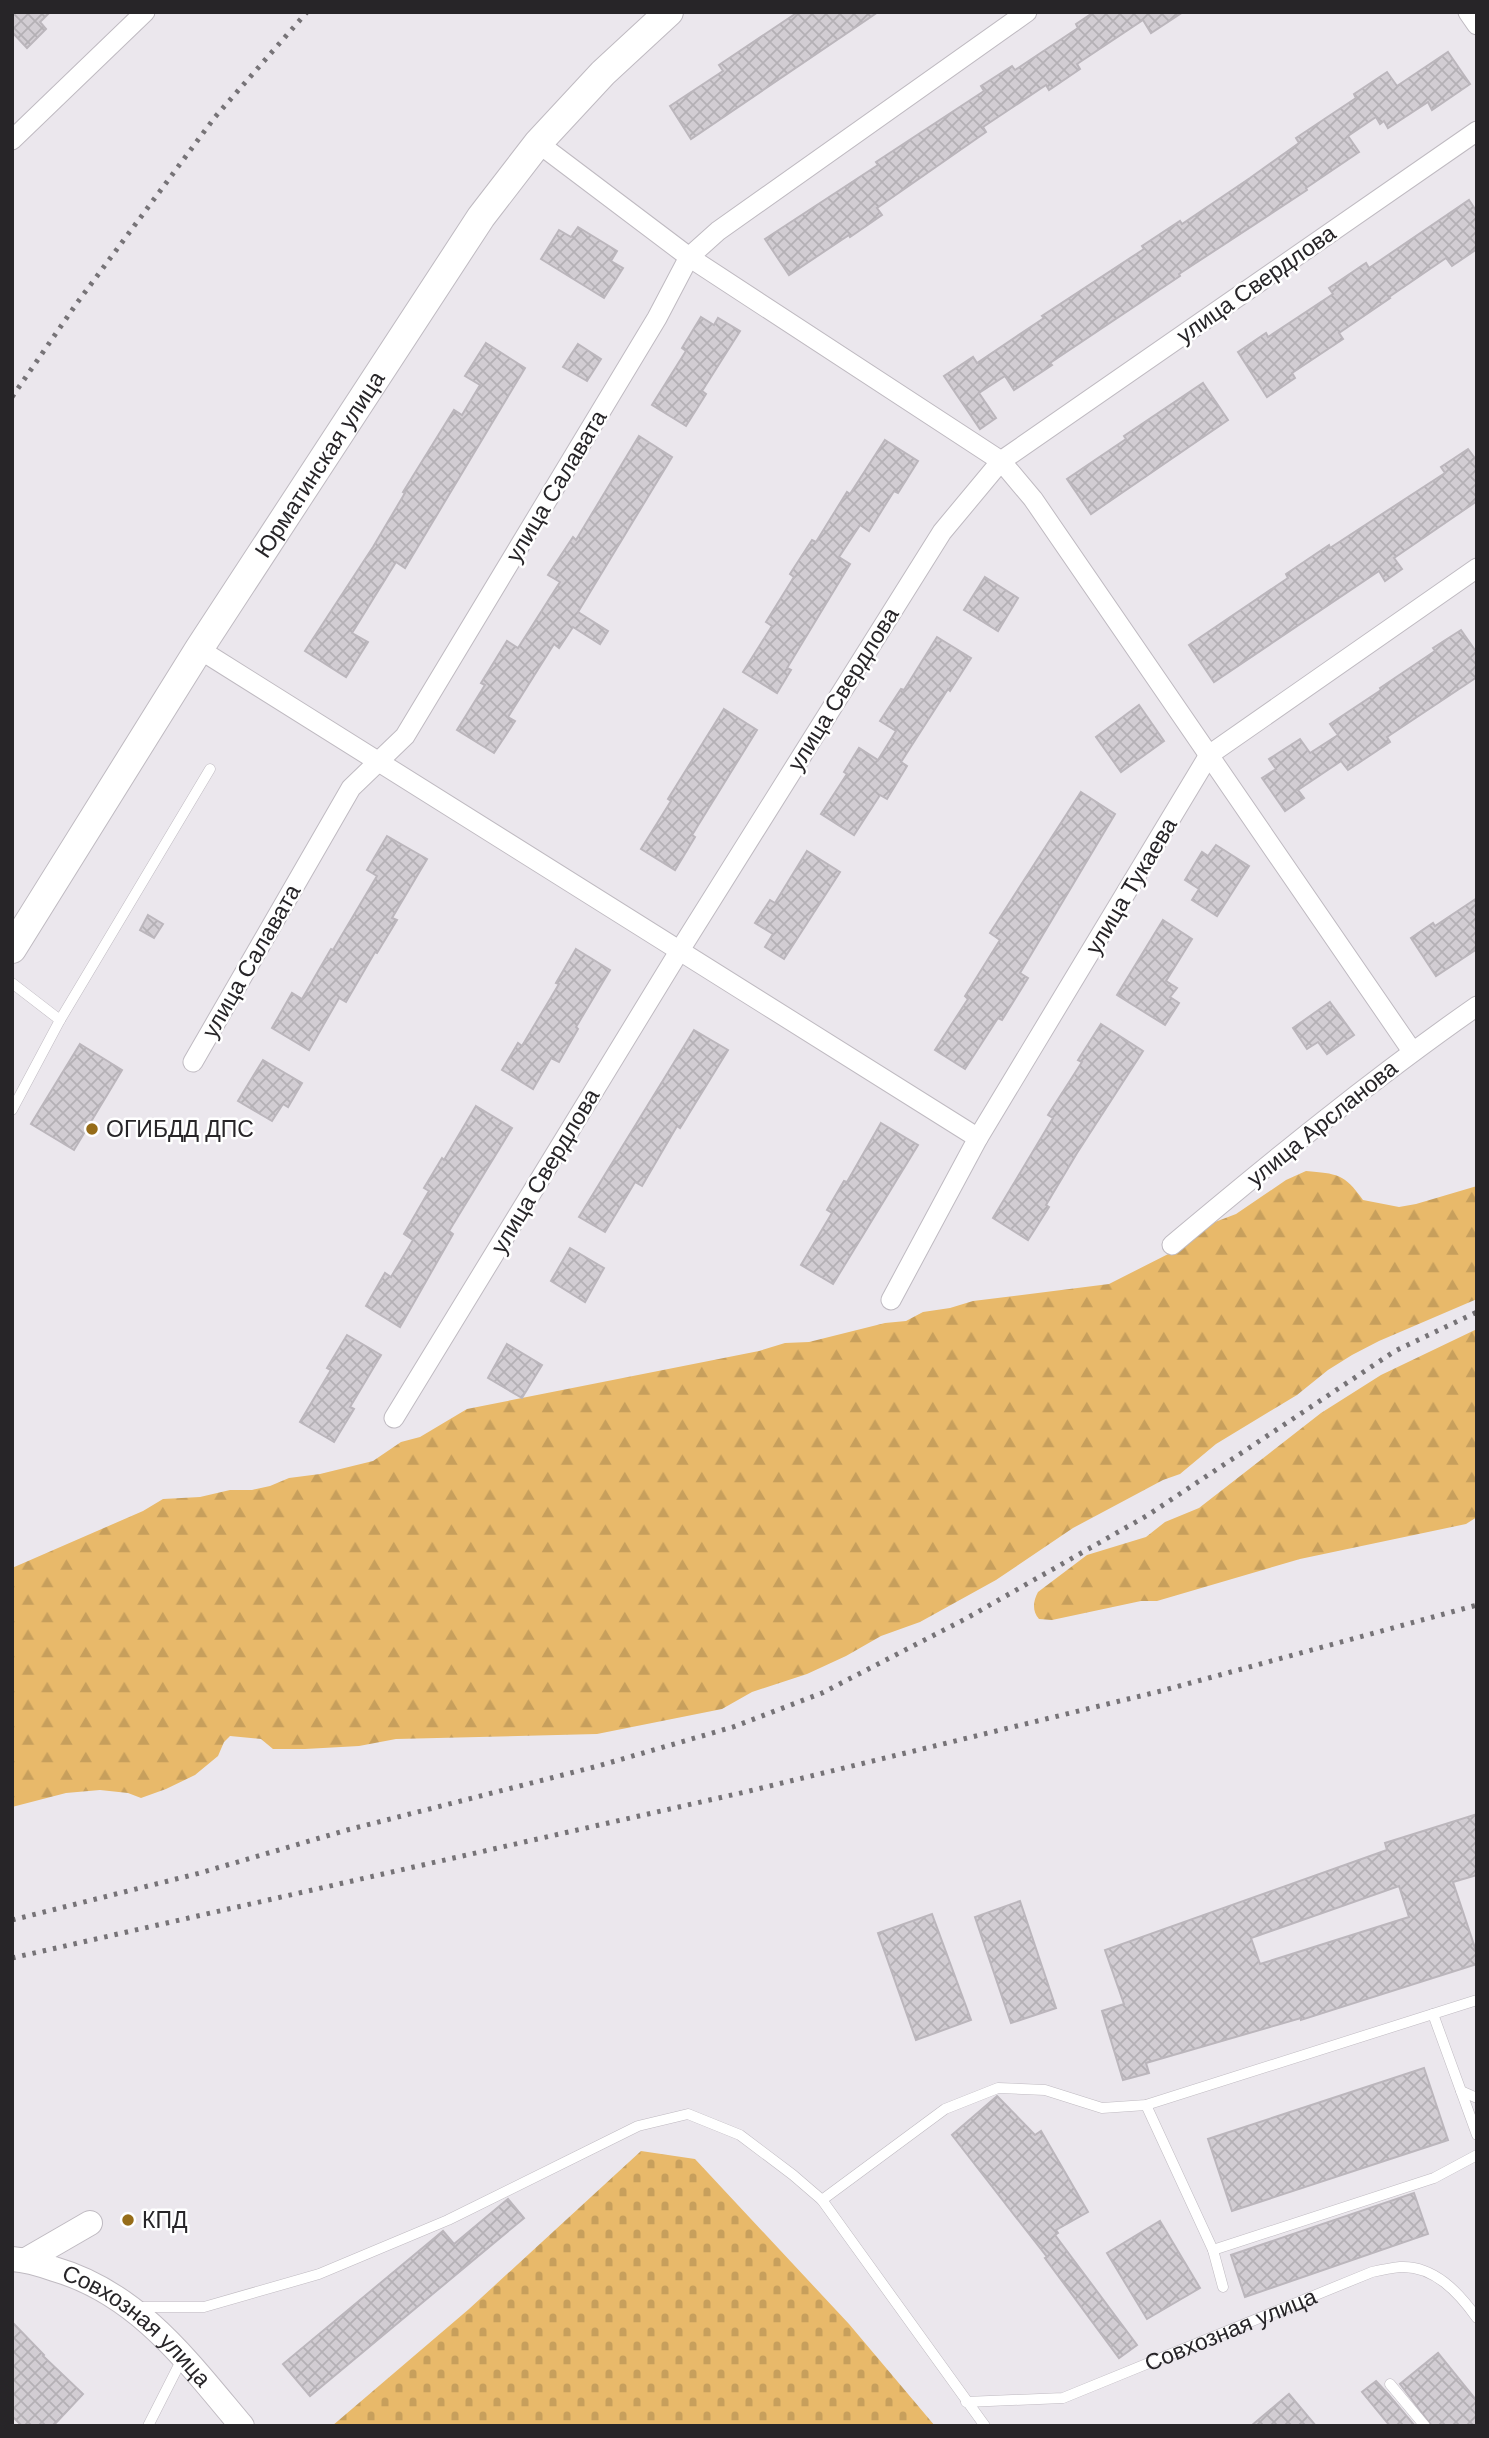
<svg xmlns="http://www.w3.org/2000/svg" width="1489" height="2438" font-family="'DM Sans',sans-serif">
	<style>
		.forest { fill: url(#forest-firs) }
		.cemetery { fill: url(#cemetery-stones) }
		.building { fill: url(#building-cross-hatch); stroke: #bbb6bc; stroke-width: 2; fill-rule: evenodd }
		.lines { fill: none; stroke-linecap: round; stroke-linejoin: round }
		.service-casing { stroke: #bfbac1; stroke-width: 11 }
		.minor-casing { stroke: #bfbac1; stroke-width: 21 }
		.tertiary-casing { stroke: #bfbac1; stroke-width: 26 }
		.secondary-casing { stroke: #bfbac1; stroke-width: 30 }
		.service { stroke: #fff; stroke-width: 10 }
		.minor { stroke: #fff; stroke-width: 19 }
		.tertiary { stroke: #fff; stroke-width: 24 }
		.secondary { stroke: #fff; stroke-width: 28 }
		.rail { stroke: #767377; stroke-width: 5; stroke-dasharray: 3.5 7; stroke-linecap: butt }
		.poi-dot { fill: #966c18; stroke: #fff; stroke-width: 2.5 }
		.labels { text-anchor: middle; stroke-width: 5; stroke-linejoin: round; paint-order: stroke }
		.street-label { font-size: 23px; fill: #272528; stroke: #fff }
		.poi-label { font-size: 23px; fill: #272528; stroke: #fff; text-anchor: start }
	</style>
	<defs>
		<pattern id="forest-firs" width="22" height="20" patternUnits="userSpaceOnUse" patternTransform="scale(1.75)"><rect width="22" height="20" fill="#e8b96a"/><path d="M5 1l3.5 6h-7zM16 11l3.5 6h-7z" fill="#c79f5c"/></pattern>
		<pattern id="cemetery-stones" width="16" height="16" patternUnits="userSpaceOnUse" patternTransform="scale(1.75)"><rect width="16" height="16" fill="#e8b96a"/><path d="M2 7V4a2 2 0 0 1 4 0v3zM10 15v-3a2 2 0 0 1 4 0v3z" fill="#c79f5c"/></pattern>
		<pattern id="building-cross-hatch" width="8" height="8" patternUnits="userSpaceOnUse" patternTransform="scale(1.75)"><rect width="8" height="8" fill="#d2cdd3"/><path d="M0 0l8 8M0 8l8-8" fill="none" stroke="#b4b0b5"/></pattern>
	</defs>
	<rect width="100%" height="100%" fill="#ebe7ed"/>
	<!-- forest -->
	<g class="forest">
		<path d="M 1306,1171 C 1337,1174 1344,1173 1363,1200 L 1399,1207 L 1416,1204 L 1477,1186 L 1477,1299 L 1379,1341 L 1352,1355 L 1328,1370 L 1297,1395 L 1216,1444 L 1180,1474 L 1163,1480 L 1073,1528 L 996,1580 L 920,1622 L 881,1636 L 846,1656 L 807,1674 L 752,1692 L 722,1709 L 597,1734 L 396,1739 L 359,1746 L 305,1749 L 273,1749 L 261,1739 L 230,1736 L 224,1742 L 218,1756 L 195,1775 L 166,1789 L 141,1798 L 128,1793 L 100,1790 L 66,1793 L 12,1807 L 12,1568 L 143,1511 L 163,1499 L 200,1497 L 230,1490 L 252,1490 L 270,1486 L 289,1478 L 320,1474 L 373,1461 L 401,1442 L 420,1437 L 467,1409 L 759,1351 L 785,1343 L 809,1342 L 885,1323 L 906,1321 L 923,1312 L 950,1308 L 973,1301 L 1109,1284 L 1186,1245 L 1215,1222 L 1236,1214 L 1286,1180 Z"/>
		<path d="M 1477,1329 L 1477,1517 L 1466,1524 L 1300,1559 L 1157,1601 L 1141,1601 L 1052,1620 L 1039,1619 C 1032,1611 1033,1601 1038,1592 L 1087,1555 L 1146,1537 L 1165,1522 L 1199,1508 L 1321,1413 L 1381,1375 Z"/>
	</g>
	<!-- cemetery -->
	<polygon class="cemetery" points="641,2151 695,2159 849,2324 935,2426 332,2426 469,2309"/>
	<!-- building -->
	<g class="building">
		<polygon points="12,12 50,12 40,22 46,29 27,48 12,32"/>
		<polygon points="798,12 878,12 691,139 670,106 723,71 719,65"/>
		<polygon points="1094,12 1183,12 1151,33 1143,20 1077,64 1080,69 1049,90 1046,85 983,127 986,132 877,208 882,215 850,237 849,235 789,275 765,239 878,165 876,162 984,91 981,86 1012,66 1015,70 1078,28 1076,24"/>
		<polygon points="1448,52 1470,84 1432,110 1428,102 1388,128 1384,121 1380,124 1376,117 1348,136 1359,152 1306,188 1307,190 1179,274 1180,276 1050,363 1052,365 1014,390 1005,376 979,393 996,418 980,429 944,376 973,357 977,363 1044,318 1042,316 1144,249 1142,246 1180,221 1182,224 1250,178 1299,143 1296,138 1356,98 1354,94 1387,72 1397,86"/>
		<polygon points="1469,200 1477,212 1477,249 1452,266 1446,258 1389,297 1390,298 1339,333 1343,339 1292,373 1295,378 1267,397 1238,352 1266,333 1268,337 1333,294 1329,288 1366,263 1369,268"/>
		<polygon points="578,227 617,251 611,261 623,268 604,298 541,259 559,230 571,237"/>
		<polygon points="701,317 714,325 718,318 740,331 702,391 706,394 686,426 652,405 686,351 682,348"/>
		<polygon points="486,343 525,368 405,568 396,562 352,633 368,642 346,677 305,651 373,547 405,493 403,492 454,410 462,415 480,385 465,376"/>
		<polygon points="578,344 601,359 587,381 563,367"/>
		<polygon points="1203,383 1228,420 1091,514 1067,479 1126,439 1124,436"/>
		<polygon points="639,436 672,457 578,612 608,631 600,644 573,627 559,648 554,644 508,717 515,721 494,753 457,730 485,685 481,683 507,641 518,648 560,582 548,575 573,537 576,540"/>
		<polygon points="885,440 918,461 898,493 894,491 869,531 860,525 839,557 850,564 787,668 791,670 777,693 743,672 772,626 766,622 794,577 790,574 812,540 816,542 847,492 850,494"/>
		<polygon points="1468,449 1477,461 1477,501 1394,558 1402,569 1385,581 1379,571 1214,682 1189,645 1288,578 1286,574 1329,545 1330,548 1445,473 1441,467"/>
		<polygon points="985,577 1018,598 998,631 964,610"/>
		<polygon points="1461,630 1477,653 1477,677 1387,737 1390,742 1348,770 1341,761 1298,790 1304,798 1285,811 1262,778 1276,769 1269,759 1300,739 1310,753 1338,735 1330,724 1381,690 1380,688 1435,651 1433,648"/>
		<polygon points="937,637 971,658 950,691 948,689 901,762 907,766 887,799 880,795 854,835 821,814 847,774 844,772 859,748 878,760 896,731 880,721 901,689 904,690"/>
		<polygon points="1139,705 1164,741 1121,772 1096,737"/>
		<polygon points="724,709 757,730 692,835 695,837 675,870 641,849 671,801 668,799"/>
		<polygon points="1081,792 1115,814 1020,973 1028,978 1002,1020 998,1018 965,1069 935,1050 968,999 965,996 1000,940 990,933"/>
		<polygon points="387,836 427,859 392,918 397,920 377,953 375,952 346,1002 339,998 309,1050 272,1028 292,993 302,999 331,949 333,950 377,876 367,870"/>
		<polygon points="1216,845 1249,866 1217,916 1192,900 1199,889 1185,880 1202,852 1208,856"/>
		<polygon points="807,851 840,872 784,959 765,947 773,934 755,923 770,900 775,903"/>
		<polygon points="1477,898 1477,949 1436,976 1411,938 1433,923 1435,926"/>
		<polygon points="148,915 163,924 154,938 140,930"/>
		<polygon points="1163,920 1192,939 1166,981 1177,988 1170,997 1179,1003 1165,1025 1117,995"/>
		<polygon points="576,949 610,970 576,1027 578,1029 559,1062 551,1058 533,1089 502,1070 518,1043 522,1046 559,984 556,983"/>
		<polygon points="1330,1002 1354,1035 1327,1054 1318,1042 1307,1049 1293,1028"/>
		<polygon points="1101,1024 1143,1051 1077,1153 1046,1205 1049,1207 1028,1240 993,1218 1053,1118 1048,1115 1082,1062 1078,1060"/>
		<polygon points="694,1030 728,1050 680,1128 677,1126 642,1186 635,1182 605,1232 579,1217"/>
		<polygon points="80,1044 122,1070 74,1150 31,1124"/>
		<polygon points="263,1060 302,1083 288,1107 283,1104 272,1121 238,1101"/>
		<polygon points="476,1106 512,1128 449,1231 453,1234 400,1327 366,1306 385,1273 391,1277 413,1240 404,1234 429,1191 424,1188 442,1158 444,1160"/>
		<polygon points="881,1123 918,1145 833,1284 801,1265 832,1213 827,1210 844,1181 847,1182"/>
		<polygon points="570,1248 604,1268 585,1302 551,1281"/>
		<polygon points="347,1335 381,1355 350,1407 354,1409 334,1442 300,1422 331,1370 327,1368"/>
		<polygon points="507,1344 542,1365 522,1398 488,1378"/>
		<path d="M 1477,1814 L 1477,1875 L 1453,1882 L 1477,1954 L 1477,1964 L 1301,2020 L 1301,2018 L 1146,2063 L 1149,2073 L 1123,2080 L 1102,2011 L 1124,2004 L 1105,1950 L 1387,1850 L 1385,1843 ZM 1399,1886 L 1409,1917 L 1260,1964 L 1251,1938 Z"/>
		<polygon points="1020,1901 1056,2008 1011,2023 975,1917"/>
		<polygon points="932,1914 971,2020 916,2040 878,1933"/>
		<polygon points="1424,2068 1448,2140 1232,2211 1208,2139"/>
		<polygon points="997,2096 1035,2135 1041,2131 1088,2212 1056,2230 1058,2233 1055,2235 1137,2345 1119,2358 1045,2258 1047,2257 952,2135"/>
		<polygon points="1414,2193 1428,2234 1245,2297 1231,2255"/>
		<polygon points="508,2199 524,2218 310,2396 283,2364 443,2231 454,2244"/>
		<polygon points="1160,2221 1200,2288 1147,2319 1107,2253"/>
		<polygon points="12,2322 44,2355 43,2356 83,2394 53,2426 22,2426 12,2416"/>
		<polygon points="1438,2353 1477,2401 1477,2426 1432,2426 1400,2384"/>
		<polygon points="1376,2381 1388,2394 1415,2426 1390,2426 1362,2392"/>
		<polygon points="1289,2394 1316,2426 1251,2426"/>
	</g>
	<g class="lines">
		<defs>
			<g id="service">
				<polyline points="12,983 60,1020 12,1110"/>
				<polyline points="60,1020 210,769"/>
				<polyline points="1433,2014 1477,2135"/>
				<polyline points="1461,2091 1477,2098"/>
				<polyline points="1146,2105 1213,2250 1223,2287"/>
				<polyline points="822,2200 945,2109 998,2088 1045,2090 1102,2108 1146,2105 1477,2000"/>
				<polyline points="1213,2250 1434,2178 1477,2155"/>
				<polyline points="136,2307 204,2307 319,2274 448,2220 638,2126 688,2114 740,2135 793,2175 822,2200 985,2426"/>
				<polyline points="1390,2384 1425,2426"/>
				<path id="s1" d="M 966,2402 L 1063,2398 L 1372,2272 C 1381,2270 1391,2268 1400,2267 C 1434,2265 1459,2293 1477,2318"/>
				<polyline points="148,2426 182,2359"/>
			</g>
			<g id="minor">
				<polyline points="1468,12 1477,25"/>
				<polyline points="12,140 145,12"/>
				<polyline points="538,143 689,257 1001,461 1033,499 1412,1051"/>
				<polyline points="199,649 978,1138"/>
				<polyline points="193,1062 351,788 405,736 657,318 689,257 718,231 1027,12"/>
				<path d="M 1172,1245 C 1271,1162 1371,1080 1477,1006"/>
				<polyline points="891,1300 978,1138 1209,755 1477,568"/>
				<polyline points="394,1418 680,950 942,532 1001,461 1477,131"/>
			</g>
			<g id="tertiary">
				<path id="s2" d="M 12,2259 C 27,2260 40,2264 54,2269 C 138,2293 188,2362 242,2426"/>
				<polyline points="26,2260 90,2223"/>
			</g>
			<g id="secondary">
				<path id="s3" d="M 12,949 L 199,649 L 481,217 L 538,143 L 603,73 L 669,12"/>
			</g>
		</defs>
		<!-- service casing -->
		<use href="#service" class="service-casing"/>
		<!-- minor casing -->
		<use href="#minor" class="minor-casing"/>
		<!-- tertiary casing -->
		<use href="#tertiary" class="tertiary-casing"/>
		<!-- secondary casing -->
		<use href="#secondary" class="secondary-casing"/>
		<!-- service -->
		<use href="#service" class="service"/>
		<!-- minor -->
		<use href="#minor" class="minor"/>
		<!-- tertiary -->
		<use href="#tertiary" class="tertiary"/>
		<!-- secondary -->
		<use href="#secondary" class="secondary"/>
		<!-- rail -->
		<g class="rail">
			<polyline points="12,397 77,303 215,117 307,12"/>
			<polyline points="12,1920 200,1873 347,1830 598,1766 733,1727 822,1693 967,1618 1148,1515 1395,1351 1477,1312"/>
			<polyline points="12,1958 745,1792 1161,1691 1477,1605"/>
		</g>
	</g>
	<!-- markers -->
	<g class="poi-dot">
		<circle cx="92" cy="1129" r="7"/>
		<circle cx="128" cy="2220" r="7"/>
	</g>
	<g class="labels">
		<!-- street labels -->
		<g class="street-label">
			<text transform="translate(1256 284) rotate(-35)" y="8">улица Свердлова</text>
			<text dy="8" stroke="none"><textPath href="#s3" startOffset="574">Юрматинская улица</textPath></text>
			<text transform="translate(556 486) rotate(-59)" y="8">улица Салавата</text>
			<text transform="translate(843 689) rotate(-58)" y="8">улица Свердлова</text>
			<text transform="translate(1131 886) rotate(-59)" y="8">улица Тукаева</text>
			<text transform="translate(251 961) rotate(-60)" y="8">улица Салавата</text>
			<text transform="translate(1322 1123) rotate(-39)" y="8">улица Арсланова</text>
			<text transform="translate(545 1171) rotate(-59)" y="8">улица Свердлова</text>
			<text dy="8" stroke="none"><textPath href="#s1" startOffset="278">Совхозная улица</textPath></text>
			<text dy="8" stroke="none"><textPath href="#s2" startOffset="145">Совхозная улица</textPath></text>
		</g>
		<!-- poi labels -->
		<g class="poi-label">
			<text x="106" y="1137">ОГИБДД ДПС</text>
			<text x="142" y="2228">КПД</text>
		</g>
	</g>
	<!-- border -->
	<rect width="1489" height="2438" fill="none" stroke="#272528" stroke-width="28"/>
</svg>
